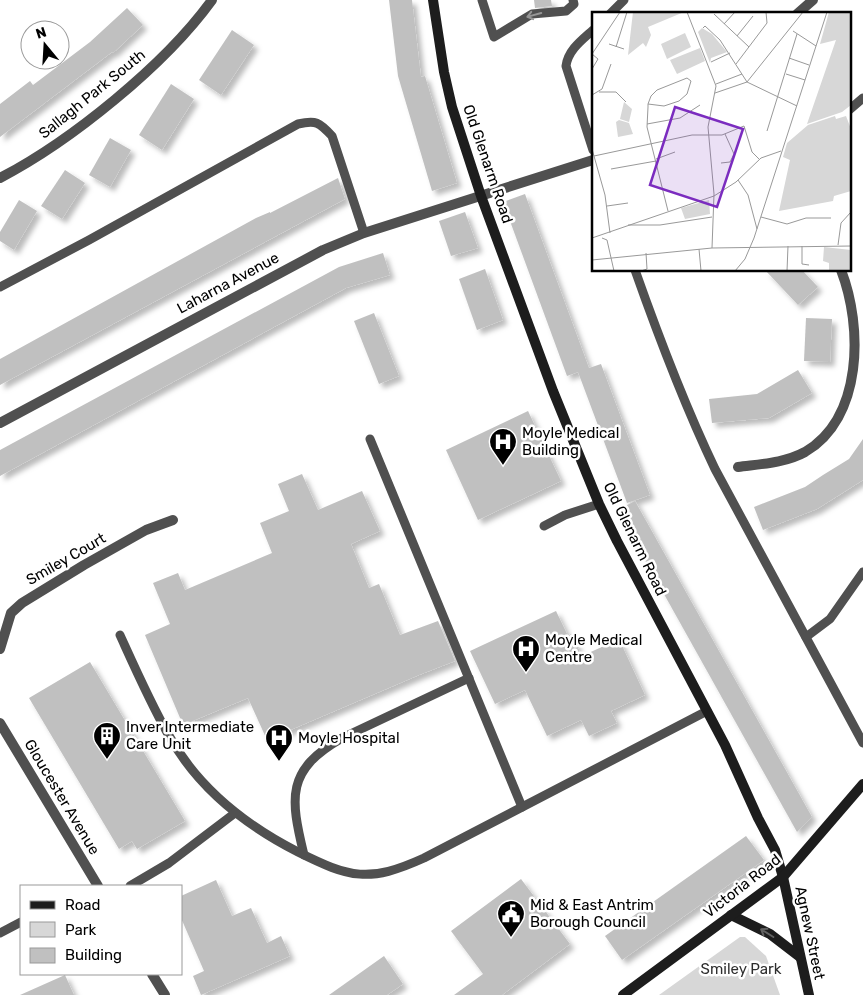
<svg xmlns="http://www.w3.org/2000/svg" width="863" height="995" font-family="Rubik,sans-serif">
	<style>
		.green { fill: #d7d7d7 }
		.building { fill: #c0c0c0; filter: url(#shadow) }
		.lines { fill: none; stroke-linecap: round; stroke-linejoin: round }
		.lane { stroke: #505050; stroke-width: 9 }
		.street { stroke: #505050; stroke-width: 10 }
		.secondary { stroke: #1d1d1d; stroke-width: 10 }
		.oneway { stroke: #969696 }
		.oneway2 { stroke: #616161 }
		.labels { text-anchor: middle; stroke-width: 5; stroke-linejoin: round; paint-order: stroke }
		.street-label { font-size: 15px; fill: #000; stroke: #fff }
		.poi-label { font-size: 15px; fill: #000; stroke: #fff; text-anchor: start }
		.park-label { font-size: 15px; fill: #2e2e2e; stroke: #fff }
		.inset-road { fill: none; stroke: #999; stroke-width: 1 }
		.view { fill: #7b2cbf; fill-opacity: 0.15; stroke: #7b2cbf; stroke-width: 2.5 }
		.inset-edge { fill: none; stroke: #000; stroke-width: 2.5 }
	</style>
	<defs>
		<filter id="shadow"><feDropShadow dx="4.5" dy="4.5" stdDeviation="2.5" flood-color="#0004"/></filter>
	</defs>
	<rect width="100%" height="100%" fill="#fff"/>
	<!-- green -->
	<polygon class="green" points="740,937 745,937 766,956 780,995 659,995"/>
	<!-- building -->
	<g class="building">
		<polygon points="389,0 412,0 421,77 425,76 457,183 432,191 398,76"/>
		<polygon points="534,0 551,0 552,6 535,8"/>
		<polygon points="127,8 143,25 113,53 112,52 0,137 0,104 30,81 33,85 90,42"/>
		<polygon points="232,30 254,45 221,95 199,80"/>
		<polygon points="171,84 194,99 162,150 139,135"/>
		<polygon points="110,138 131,150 110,187 89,175"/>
		<polygon points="65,170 85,183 62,219 41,206"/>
		<polygon points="338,178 345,199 0,385 0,359 256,218 270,212 270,213"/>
		<polygon points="525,194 589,368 601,364 650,495 627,503 578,372 567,376 503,202"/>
		<polygon points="19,200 37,211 14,250 0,241 0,232"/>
		<polygon points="465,212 478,248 451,256 439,221"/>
		<polygon points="383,253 390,275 346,288 0,476 0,450 339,267"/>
		<polygon points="485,269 503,320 477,330 459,279"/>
		<polygon points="765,270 802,270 818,287 798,305"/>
		<polygon points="374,313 399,376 379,384 354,321"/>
		<polygon points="806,318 832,319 830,362 804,361"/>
		<polygon points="798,370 812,393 769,418 712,423 709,399 757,394"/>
		<polygon points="528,411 561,481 478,520 446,450"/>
		<polygon points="863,439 863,480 817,509 763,530 754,507 805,487 823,475 849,459"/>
		<polygon points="302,474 318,510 362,491 380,531 351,544 369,588 379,584 400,635 438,621 455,661 419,675 267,740 248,698 183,725 145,635 170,624 153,583 178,573 185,590 272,553 260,523 289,511 278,484"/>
		<polygon points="635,501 812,817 797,832 617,510"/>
		<polygon points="556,611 568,636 571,634 582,656 619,639 645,695 611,711 617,723 589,736 581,720 547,736 525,690 495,704 470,651"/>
		<polygon points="90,662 185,821 137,849 132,841 119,849 29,698"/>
		<polygon points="746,836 764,860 622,960 605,936"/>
		<polygon points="521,879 570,944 502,995 454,995 483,974 451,931"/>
		<polygon points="216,880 232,916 251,908 267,943 281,936 290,956 201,995 193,976 204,971 181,918 181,896"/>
		<polygon points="384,956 403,984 387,995 329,995"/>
		<polygon points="65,975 74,995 20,995"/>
	</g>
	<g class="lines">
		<!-- lane -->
		<g class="lane">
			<polyline points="482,0 494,37 532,14 566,11 574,4 573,0"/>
			<polyline points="610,14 624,0"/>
			<path d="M 593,30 C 582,40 568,50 566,66 L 593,150"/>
			<polyline points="849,110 863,98"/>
			<path d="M 635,270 C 659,338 684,404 715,469 L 863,743"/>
			<path d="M 0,287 L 89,240 L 298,124 C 316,120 319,122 332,136 L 364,233"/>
			<polyline points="370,439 522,807"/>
			<polyline points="544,526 565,515 599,504"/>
			<path d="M 120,635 C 135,668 150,702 168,734 C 197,787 245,825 298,852 C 350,878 369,883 424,858 L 707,711"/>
			<polyline points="806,637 830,619 863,572"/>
			<path d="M 304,855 C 290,797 286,770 342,738 L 469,678"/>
			<polyline points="130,886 169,863 235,813"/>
			<polyline points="0,933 21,922"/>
		</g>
		<!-- street -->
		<g class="street">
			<polyline points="797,14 813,0"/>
			<path d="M 0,178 C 71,141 165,65 212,0"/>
			<polyline points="0,423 323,250 364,233 593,160"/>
			<path d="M 738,467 C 760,464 785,463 805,452 C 863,418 863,327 841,270"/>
			<polyline points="0,649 11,613 22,603 84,565 146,530 173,520"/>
			<polyline points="0,723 98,886"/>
			<polyline points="152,974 165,995"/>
		</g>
		<!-- secondary -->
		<g class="secondary">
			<polyline points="433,0 444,72 452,107 481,196 553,391 599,504 617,541 725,745 758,818 775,850 783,877 809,995"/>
			<polyline points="731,915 770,934 800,957"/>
			<polyline points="623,995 783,877 863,784"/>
		</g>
	</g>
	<!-- one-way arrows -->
	<defs><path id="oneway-shaft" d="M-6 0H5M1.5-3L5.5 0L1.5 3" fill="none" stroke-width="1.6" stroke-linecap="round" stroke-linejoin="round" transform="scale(1.25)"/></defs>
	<use class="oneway" href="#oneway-shaft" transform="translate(534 15) rotate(165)"/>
	<use class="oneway2" href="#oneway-shaft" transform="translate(767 933) rotate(-148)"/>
	<!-- icons -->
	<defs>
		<symbol id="hospital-pin" viewBox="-11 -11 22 30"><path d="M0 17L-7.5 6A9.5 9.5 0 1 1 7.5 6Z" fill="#000" stroke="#fff"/><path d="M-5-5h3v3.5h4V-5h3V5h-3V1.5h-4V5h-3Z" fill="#fff"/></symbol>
		<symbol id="building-pin" viewBox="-11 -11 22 30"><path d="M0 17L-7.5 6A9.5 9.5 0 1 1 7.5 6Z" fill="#000" stroke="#fff"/><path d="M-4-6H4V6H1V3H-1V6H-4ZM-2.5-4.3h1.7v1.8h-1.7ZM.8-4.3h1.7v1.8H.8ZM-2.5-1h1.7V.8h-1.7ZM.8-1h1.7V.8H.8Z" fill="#fff"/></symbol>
		<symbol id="civic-pin" viewBox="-11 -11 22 30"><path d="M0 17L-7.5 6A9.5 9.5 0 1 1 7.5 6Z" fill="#000" stroke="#fff"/><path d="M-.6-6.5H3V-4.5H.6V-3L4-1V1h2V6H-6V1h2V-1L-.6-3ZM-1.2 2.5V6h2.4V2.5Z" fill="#fff"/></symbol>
	</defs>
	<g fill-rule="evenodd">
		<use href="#hospital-pin" x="487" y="426" width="32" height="43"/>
		<use href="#hospital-pin" x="510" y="633" width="32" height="43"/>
		<use href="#building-pin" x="91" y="720" width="32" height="43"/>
		<use href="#hospital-pin" x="263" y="722" width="32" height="43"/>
		<use href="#civic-pin" x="495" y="898" width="32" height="43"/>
	</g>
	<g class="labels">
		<!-- street labels -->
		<g class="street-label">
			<text transform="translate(92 94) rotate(-39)" y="5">Sallagh Park South</text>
			<text transform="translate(488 164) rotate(71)" y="5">Old Glenarm Road</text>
			<text transform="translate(228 283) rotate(-28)" y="5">Laharna Avenue</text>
			<text transform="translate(635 539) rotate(64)" y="5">Old Glenarm Road</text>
			<text transform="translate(66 559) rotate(-30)" y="5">Smiley Court</text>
			<text transform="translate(62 797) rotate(59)" y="5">Gloucester Avenue</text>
			<text transform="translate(742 886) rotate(-38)" y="5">Victoria Road</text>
			<text transform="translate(810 933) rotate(78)" y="5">Agnew Street</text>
		</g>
		<!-- poi labels -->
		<g class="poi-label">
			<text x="522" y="438">Moyle Medical<tspan x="522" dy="17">Building</tspan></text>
			<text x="545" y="645">Moyle Medical<tspan x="545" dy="17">Centre</tspan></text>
			<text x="126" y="732">Inver Intermediate<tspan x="126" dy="17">Care Unit</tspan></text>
			<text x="298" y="743">Moyle Hospital</text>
			<text x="530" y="910">Mid &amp; East Antrim<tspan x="530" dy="17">Borough Council</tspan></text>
		</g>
		<!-- park labels -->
		<g class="park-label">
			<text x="741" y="974">Smiley Park</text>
		</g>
	</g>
	<!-- overview -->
	<g transform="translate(592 12)">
		<rect width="259" height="259" fill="#fff"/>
		<path d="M 41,0 L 92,0 L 56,15 L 59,23 L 54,35 L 51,31 L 36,43 ZM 237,0 L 259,0 L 259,93 L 250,100 L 215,112 L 244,28 L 228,32 ZM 110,16 L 120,22 L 135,40 L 119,46 L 118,51 L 106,20 ZM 93,21 L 99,35 L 75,47 L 69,32 ZM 108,36 L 113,49 L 85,62 L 78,48 ZM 32,90 L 40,97 L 37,110 L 28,107 ZM 243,104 L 244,107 L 254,104 L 259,117 L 259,179 L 242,184 L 241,189 L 187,199 L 198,148 L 191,145 L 195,131 L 216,113 ZM 27,108 L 37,111 L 41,122 L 26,125 L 24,110 ZM 117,188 L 118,202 L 93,207 L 89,196 ZM 232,235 L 259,238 L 259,259 L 237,259 L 237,251 L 231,249 Z" fill="#d7d7d7"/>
		<path class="inset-road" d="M 95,0 L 124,74 L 116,115 L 122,182 L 120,236M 122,2 L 157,35M 132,12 L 143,0M 111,16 L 113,14 L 128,28 L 155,70M 201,19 L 224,34M 145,24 L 161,4M 17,32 L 32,37M 24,35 L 35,0M 0,42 L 28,0M 197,46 L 217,53M 119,50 L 138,41M 144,52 L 175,11 L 174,0M 0,57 L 6,47 L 0,42M 194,62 L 213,68M 155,70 L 205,94M 124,72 L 150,62M 7,80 L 24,80 L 34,90M 123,81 L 155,70 L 211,0M 0,83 L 10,77 L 19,52M 56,92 L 72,94 L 87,89 L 95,82 L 99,69 L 95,66 L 65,78 L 59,84 L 56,92 L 56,95 L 55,115 L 76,199M 55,112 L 88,106 L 108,93M 175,119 L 205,22M 0,137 L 13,183 L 18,221M 2,144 L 100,123 L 130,123 L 152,114 L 160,140 L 167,147M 64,147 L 83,140M 129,151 L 138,150 L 142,142 L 133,122M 19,157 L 64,149M 146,168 L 156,183 L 165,217M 15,194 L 36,191M 169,205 L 195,212 L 214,206 L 239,206M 36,213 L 68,213 L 120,205M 0,226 L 122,184 L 144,170 L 169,146 L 189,139M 10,226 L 15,228 L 22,259M 246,233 L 249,211 L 259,200M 210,234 L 210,252 L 217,253M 107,237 L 109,259M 0,248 L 120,236 L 259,234M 49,259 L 55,257 L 54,241M 143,259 L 153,247 L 162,226 L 235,0M 195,259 L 196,234"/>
		<path class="view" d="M 83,95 L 151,117 L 125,195 L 58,173 Z"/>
		<rect width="259" height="259" class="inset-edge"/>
	</g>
	<!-- legend -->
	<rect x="20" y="885" width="162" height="90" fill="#ffffff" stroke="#999999"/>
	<rect x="30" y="901" width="25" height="8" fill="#1d1d1d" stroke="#999999"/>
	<text x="65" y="910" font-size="15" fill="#000000">Road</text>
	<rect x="30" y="922" width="25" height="15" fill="#d7d7d7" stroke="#999999"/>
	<text x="65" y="935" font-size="15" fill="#000000">Park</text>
	<rect x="30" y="948" width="25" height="15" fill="#c0c0c0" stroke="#999999"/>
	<text x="65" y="960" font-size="15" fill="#000000">Building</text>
	<!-- north arrow -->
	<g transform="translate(45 45) rotate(342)"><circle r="24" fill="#ffffff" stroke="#999999"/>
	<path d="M0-4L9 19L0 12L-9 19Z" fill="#000000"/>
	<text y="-8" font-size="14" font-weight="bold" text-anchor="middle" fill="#000000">N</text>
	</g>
</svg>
